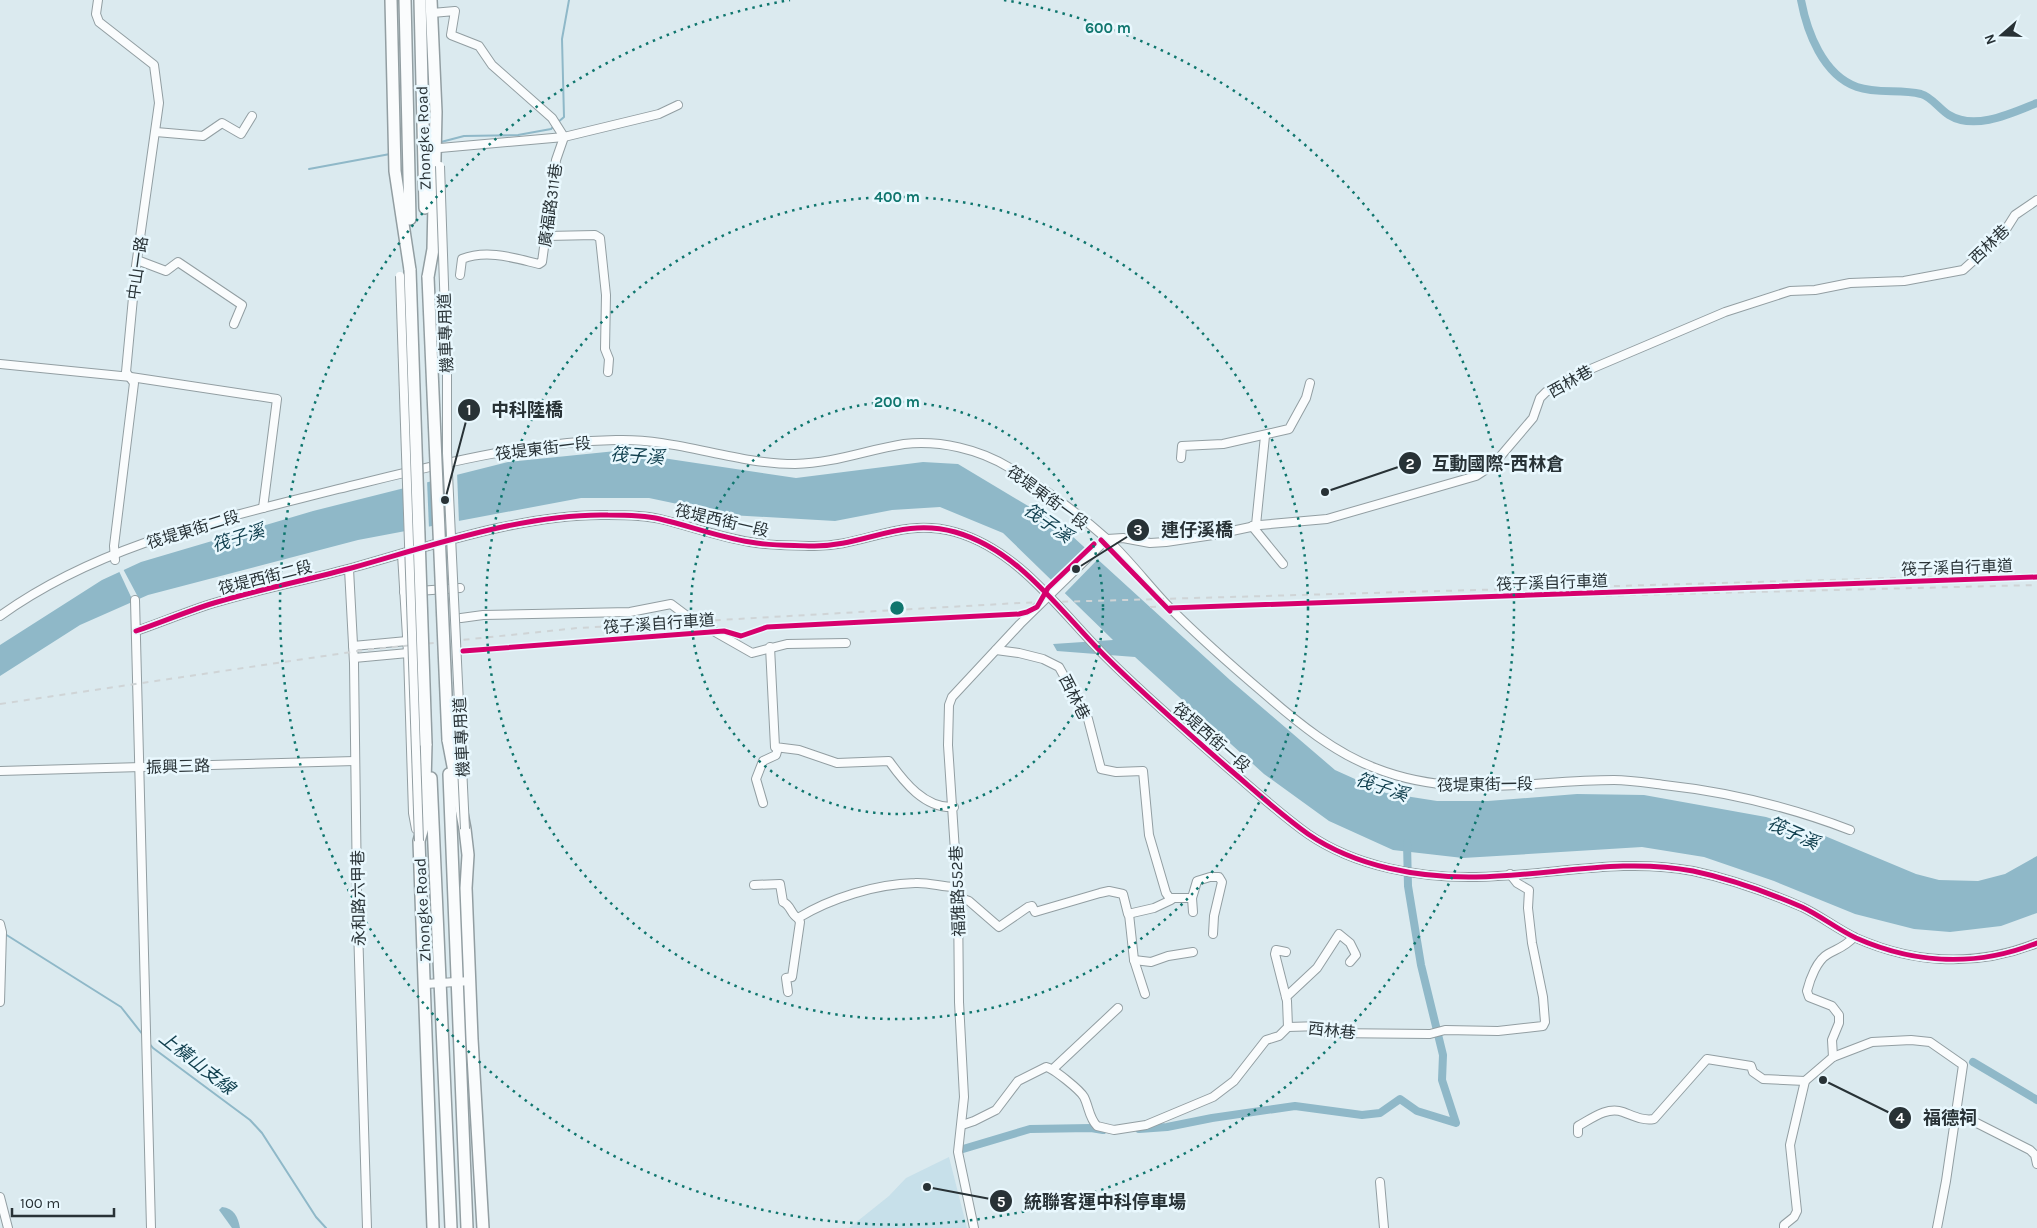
<svg xmlns="http://www.w3.org/2000/svg" width="2037" height="1228" font-family="Karla,'Noto Sans TC',sans-serif">
	<style>
		.built { fill: #c7e0ea }
		.water { fill: #8fb8c8 }
		.pier { fill: #dbeaef }
		.lines { fill: none; stroke-linecap: round; stroke-linejoin: round }
		.stream { stroke: #8fb8c8; stroke-width: 2 }
		.canal { stroke: #8fb8c8; stroke-width: 8 }
		.street-casing { stroke: #929ea2; stroke-width: 10 }
		.secondary-casing { stroke: #929ea2; stroke-width: 14 }
		.street { stroke: #fafcfd; stroke-width: 8 }
		.secondary { stroke: #fafcfd; stroke-width: 11 }
		.rail { stroke: #cfd4d6; stroke-width: 2; stroke-dasharray: 6 6; stroke-linecap: butt }
		.street-bridge-casing { stroke: #929ea2; stroke-width: 10; stroke-linecap: butt }
		.secondary-bridge-casing { stroke: #929ea2; stroke-width: 14; stroke-linecap: butt }
		.street-bridge { stroke: #fafcfd; stroke-width: 8 }
		.secondary-bridge { stroke: #fafcfd; stroke-width: 11 }
		.cycleway-casing { stroke: #e9f8fe; stroke-width: 8 }
		.cycleway { stroke: #d6006c; stroke-width: 5 }
		.ring { fill: none; stroke: #0f766e; stroke-width: 2.5; stroke-dasharray: 2.5 5 }
		.labels { text-anchor: middle; stroke-width: 5; stroke-linejoin: round; paint-order: stroke }
		.street-label { font-size: 16px; fill: #283236; stroke: #e9f8fe }
		.water-label { font-size: 18px; font-style: italic; fill: #103f4e; stroke: #e9f8fe }
		.centre { fill: #0f766e; stroke: #e9f8fe; stroke-width: 2.5 }
		.ring-label { font-size: 15px; text-anchor: middle; font-weight: bold; fill: #0f766e; stroke: #e9f8fe; stroke-width: 5; stroke-linejoin: round; paint-order: stroke }
		.leader { fill: none; stroke: #283236; stroke-width: 2 }
		.callout-dot { fill: #283236; stroke: #e9f8fe; stroke-width: 2 }
		.mark-label { font-size: 15px; text-anchor: middle; font-weight: bold; fill: #fff }
		.callout-label { font-size: 18px; text-anchor: middle; font-weight: bold; fill: #283236; stroke: #e9f8fe; stroke-width: 5; stroke-linejoin: round; paint-order: stroke }
	</style>
	<rect width="100%" height="100%" fill="#dbeaef"/>
	<!-- built -->
	<polygon class="built" points="949,1157 967,1228 849,1228 889,1196 906,1178"/>
	<!-- water -->
	<g class="water">
		<polygon points="616,451 796,478 923,462 958,464 1060,525 1230,680 1335,770 1386,793 1437,801 1488,801 1577,794 1644,795 1766,817 1825,836 1916,874 1939,880 1978,881 2005,874 2037,856 2037,913 2001,926 1950,932 1914,929 1855,914 1774,881 1704,857 1642,847 1463,858 1393,850 1329,821 1264,774 1135,657 1057,651 1053,644 1113,640 1003,533 940,507 892,510 835,521 730,515 649,498 581,498 358,540 148,595 80,625 0,676 0,645 102,580 141,562 313,511 508,462"/>
		<path d="M 222,1207 C 234,1208 238,1217 240,1228 L 232,1228 L 219,1210 Z"/>
	</g>
	<!-- pier -->
	<g class="pier">
		<polygon points="457,472 459,523 434,528 432,478"/>
		<polygon points="427,480 429,529 404,534 403,486"/>
		<polygon points="1087,546 1100,557 1063,595 1051,583"/>
		<polygon points="122,567 138,597 132,599 118,569"/>
	</g>
	<g class="lines">
		<!-- stream -->
		<g class="stream">
			<polyline points="557,123 564,117 562,39 569,0"/>
			<polyline points="441,142 464,136 518,135 551,129 554,126"/>
			<polyline points="309,169 390,154"/>
			<polyline points="5,934 121,1007 143,1035"/>
			<polyline points="149,1043 153,1048 250,1120 262,1133 316,1217 326,1228"/>
		</g>
		<!-- canal -->
		<g class="canal">
			<path d="M 1801,0 C 1807,32 1823,75 1857,87 C 1877,94 1900,89 1921,94 C 1932,97 1939,109 1949,115 C 1975,131 2012,113 2037,103"/>
			<polyline points="1973,1062 2037,1100"/>
			<polyline points="1139,1129 1167,1127 1212,1118 1295,1106 1362,1115 1380,1113 1400,1099 1417,1111 1456,1123 1442,1080 1443,1055 1421,965 1408,886 1407,843"/>
			<polyline points="963,1149 1030,1129 1091,1128 1103,1130"/>
		</g>
		<defs>
			<g id="street">
				<polyline points="98,0 96,14 99,22 154,65 159,103 136,266 126,372 134,383 114,546 115,560"/>
				<path d="M 432,13 L 455,11 L 451,35 L 479,46 L 492,65 L 552,118 L 564,137 L 556,160 L 542,262 L 539,264 C 514,258 487,249 462,259 L 460,275"/>
				<polyline points="156,132 203,136 222,123 241,134 252,116"/>
				<polyline points="440,148 564,137 659,114 678,105"/>
				<polyline points="547,236 595,235 600,238 606,295 605,349 609,359 608,372"/>
				<polyline points="137,260 166,271 178,262 242,305 234,324"/>
				<polyline points="0,364 131,377 277,399 263,508"/>
				<polyline points="1181,458 1182,446 1223,444 1289,429 1306,398 1310,383"/>
				<polyline points="1256,525 1265,436"/>
				<polyline points="1252,526 1283,564"/>
				<polyline points="1107,539 1123,538 1150,543 1166,542 1213,535 1260,525 1327,519 1476,476 1493,465 1533,418 1540,398 1546,392 1579,374 1725,312 1790,291 1815,290 1850,283 1904,281 1963,270 2003,234 2015,215 2037,200"/>
				<polyline points="402,554 408,653 413,813 416,829"/>
				<polyline points="349,569 354,663 357,893 367,1228"/>
				<polyline points="404,592 460,588"/>
				<polyline points="135,600 151,1228"/>
				<path d="M 0,616 C 100,544 221,519 338,489 C 429,467 521,442 616,440 C 677,438 734,464 795,464 C 835,463 866,450 904,444 C 940,440 979,449 1010,468 C 1042,487 1080,515 1108,540 C 1130,561 1148,585 1169,607 C 1200,638 1233,667 1266,695 C 1298,723 1335,753 1375,768 C 1456,800 1530,780 1614,780 C 1631,780 1648,783 1664,785 C 1729,792 1790,807 1850,830"/>
				<polyline points="461,618 483,615 630,612 671,604 687,616 752,653 787,644 846,643"/>
				<path d="M 136,631 C 162,622 188,611 214,603 C 260,589 308,580 355,567 C 433,545 527,513 608,515 C 625,515 643,515 660,519 C 690,526 719,537 750,542 C 771,546 792,545 812,546 C 864,547 900,517 955,532 C 1019,550 1060,611 1105,656 C 1144,695 1186,731 1228,768 C 1254,790 1280,814 1308,834 C 1356,867 1420,878 1476,877 C 1550,876 1620,857 1693,871 C 1731,879 1767,892 1802,907 C 1821,916 1837,929 1856,938 C 1915,964 1977,967 2037,943"/>
				<polyline points="353,646 407,641"/>
				<path d="M 770,647 L 775,747 L 799,750 L 837,763 L 889,761 C 904,782 925,809 954,807"/>
				<polyline points="354,658 408,653"/>
				<polyline points="0,771 355,761"/>
				<polyline points="763,803 756,779 763,761 776,755 778,748"/>
				<path d="M 754,885 L 780,884 L 783,902 C 791,905 791,915 798,918 C 831,898 876,884 915,883 C 930,882 944,888 958,887"/>
				<polyline points="958,897 969,901 999,927 1028,907 1032,906 1035,912 1100,893 1109,891 1123,894 1128,914 1154,908 1171,900 1166,893 1149,835 1143,771 1116,772 1101,769 1088,719 1059,667 1043,659 1019,653 996,650"/>
				<polyline points="1170,898 1192,898 1197,881 1210,877 1219,877 1222,882 1214,916 1213,934"/>
				<polyline points="1192,898 1193,912"/>
				<polyline points="1129,914 1134,960 1145,994"/>
				<polyline points="0,924 2,932 0,1002"/>
				<polyline points="1286,952 1276,950 1275,954 1287,1001 1288,1027"/>
				<polyline points="1134,960 1151,962 1168,956 1193,952"/>
				<polyline points="426,984 470,981"/>
				<polyline points="788,992 786,978 792,977 800,922 798,918"/>
				<polyline points="1286,997 1317,968 1339,934 1350,943 1356,955 1350,962"/>
				<path d="M 1833,1057 L 1832,1040 L 1839,1023 L 1839,1015 L 1832,1006 L 1809,997 L 1807,991 C 1810,979 1817,960 1828,954 C 1839,948 1846,946 1854,937"/>
				<polyline points="1053,1069 1118,1008"/>
				<polyline points="1955,1112 2030,1150 2035,1155 2037,1164"/>
				<path d="M 962,1125 L 974,1121 L 996,1110 L 1018,1081 L 1046,1067 C 1053,1068 1080,1090 1084,1097 C 1089,1107 1089,1118 1097,1126 L 1114,1130 L 1146,1125 L 1213,1097 L 1234,1081 L 1266,1040 L 1279,1036 L 1288,1027 L 1321,1026 L 1327,1033 L 1430,1034 L 1445,1030 L 1498,1031 L 1543,1026 L 1545,1022 L 1543,997 L 1532,943 L 1528,908 L 1529,890 L 1517,883 L 1510,874"/>
				<path d="M 1578,1133 L 1578,1126 C 1591,1119 1607,1106 1623,1112 C 1634,1116 1643,1121 1654,1119 L 1707,1059 L 1751,1066 L 1753,1072 L 1763,1079 L 1805,1081 L 1833,1057 L 1872,1042 L 1911,1040 L 1930,1042 L 1963,1065 L 1946,1181 L 1937,1228"/>
				<polyline points="1380,1182 1384,1228"/>
				<polyline points="0,1197 8,1228"/>
				<polyline points="974,1228 958,1152 964,1097 959,1002 958,897 948,745 949,705 952,697 1020,624 1107,539"/>
				<polyline points="1784,1228 1784,1225 1794,1217 1797,1211 1790,1145 1805,1081"/>
			</g>
			<g id="secondary">
				<polyline points="391,0 395,171 410,270"/>
				<polyline points="405,0 410,219"/>
				<polyline points="420,0 425,208"/>
				<polyline points="428,277 433,249 436,112 431,0"/>
				<polyline points="448,740 465,829 468,855 466,888 472,1039 483,1228"/>
				<polyline points="426,744 424,824 419,841 433,1228"/>
				<polyline points="449,774 467,1228"/>
				<polyline points="431,778 451,1228"/>
			</g>
		</defs>
		<!-- street casing -->
		<use href="#street" class="street-casing"/>
		<!-- secondary casing -->
		<use href="#secondary" class="secondary-casing"/>
		<!-- street -->
		<use href="#street" class="street"/>
		<!-- secondary -->
		<use href="#secondary" class="secondary"/>
		<!-- rail -->
		<g class="rail">
			<polyline points="1150,607 2037,585"/>
			<polyline points="0,704 365,650 578,628 1019,603 2037,574"/>
		</g>
		<defs>
			<g id="street-bridge">
				<polyline points="440,166 447,373 447,453 465,829"/>
				<polyline points="400,276 419,841"/>
			</g>
			<g id="secondary-bridge">
				<polyline points="410,270 426,744"/>
				<polyline points="428,277 448,740"/>
			</g>
		</defs>
		<!-- street-bridge casing -->
		<use href="#street-bridge" class="street-bridge-casing"/>
		<!-- secondary-bridge casing -->
		<use href="#secondary-bridge" class="secondary-bridge-casing"/>
		<!-- street-bridge -->
		<use href="#street-bridge" class="street-bridge"/>
		<!-- secondary-bridge -->
		<use href="#secondary-bridge" class="secondary-bridge"/>
		<defs>
			<g id="cycleway">
				<polyline points="1101,540 1170,611 1170,608 2037,577"/>
				<path d="M 136,631 C 162,622 188,611 214,603 C 260,589 308,580 355,567 C 433,545 527,513 608,515 C 625,515 643,515 660,519 C 690,526 719,537 750,542 C 771,546 792,545 812,546 C 864,547 900,517 955,532 C 1019,550 1060,611 1105,656 C 1144,695 1186,731 1228,768 C 1254,790 1280,814 1308,834 C 1356,867 1420,878 1476,877 C 1550,876 1620,857 1693,871 C 1731,879 1767,892 1802,907 C 1821,916 1837,929 1856,938 C 1915,964 1977,967 2037,943"/>
				<polyline points="463,651 724,631 741,636 767,627 1019,614 1027,612 1037,607 1048,588 1094,544"/>
			</g>
		</defs>
		<!-- cycleway casing -->
		<use href="#cycleway" class="cycleway-casing"/>
		<!-- cycleway -->
		<use href="#cycleway" class="cycleway"/>
	</g>
	<!-- distance rings -->
	<g class="ring">
		<circle cx="897" cy="608" r="206"/>
		<circle cx="897" cy="608" r="411"/>
		<path d="M1004 0A617 617 0 1 1 790 0"/>
	</g>
	<g class="labels">
		<!-- street labels -->
		<g class="street-label">
			<text transform="translate(423 138) rotate(-92)" y="6">Zhongke Road</text>
			<text transform="translate(550 205) rotate(-82)" y="6">廣福路311巷</text>
			<text transform="translate(1989 244) rotate(-44)" y="6">西林巷</text>
			<text transform="translate(137 268) rotate(-82)" y="6">中山一路</text>
			<text transform="translate(445 333) rotate(-92)" y="6">機車專用道</text>
			<text transform="translate(1570 381) rotate(-29)" y="6">西林巷</text>
			<text transform="translate(543 448) rotate(-7)" y="6">筏堤東街一段</text>
			<text transform="translate(1048 497) rotate(36)" y="6">筏堤東街一段</text>
			<text transform="translate(722 520) rotate(13)" y="6">筏堤西街一段</text>
			<text transform="translate(193 529) rotate(-17)" y="6">筏堤東街二段</text>
			<text transform="translate(1957 567) rotate(-2)" y="6">筏子溪自行車道</text>
			<text transform="translate(265 577) rotate(-14)" y="6">筏堤西街二段</text>
			<text transform="translate(1552 582) rotate(-2)" y="6">筏子溪自行車道</text>
			<text transform="translate(659 623) rotate(-4)" y="6">筏子溪自行車道</text>
			<text transform="translate(1075 697) rotate(63)" y="6">西林巷</text>
			<text transform="translate(461 737) rotate(-93)" y="6">機車專用道</text>
			<text transform="translate(1212 737) rotate(41)" y="6">筏堤西街一段</text>
			<text transform="translate(178 766) rotate(-2)" y="6">振興三路</text>
			<text transform="translate(1485 784) rotate(-1)" y="6">筏堤東街一段</text>
			<text transform="translate(957 891) rotate(-92)" y="6">福雅路552巷</text>
			<text transform="translate(358 898) rotate(-91)" y="6">永和路六甲巷</text>
			<text transform="translate(422 910) rotate(-93)" y="6">Zhongke Road</text>
			<text transform="translate(1332 1030) rotate(6)" y="6">西林巷</text>
		</g>
		<!-- water labels -->
		<g class="water-label">
			<text transform="translate(637 456) rotate(4)" y="6">筏子溪</text>
			<text transform="translate(1048 523) rotate(35)" y="6">筏子溪</text>
			<text transform="translate(238 538) rotate(-17)" y="6">筏子溪</text>
			<text transform="translate(1382 787) rotate(19)" y="6">筏子溪</text>
			<text transform="translate(1793 833) rotate(24)" y="6">筏子溪</text>
			<text transform="translate(197 1063) rotate(38)" y="6">上橫山支線</text>
		</g>
	</g>
	<circle cx="897" cy="608" r="8" class="centre"/>
	<g class="ring-label">
		<text x="1108" y="33">600 m</text>
		<text x="897" y="202">400 m</text>
		<text x="897" y="407">200 m</text>
	</g>
	<!-- callouts -->
	<path class="leader" d="M445 500L469 410M1325 492L1410 463M1076 569L1138 530M1823 1080L1900 1118M927 1187L1001 1201"/>
	<g class="callout-dot">
		<circle cx="445" cy="500" r="5"/>
		<circle cx="1325" cy="492" r="5"/>
		<circle cx="1076" cy="569" r="5"/>
		<circle cx="1823" cy="1080" r="5"/>
		<circle cx="927" cy="1187" r="5"/>
		<circle cx="469" cy="410" r="12"/>
		<circle cx="1410" cy="463" r="12"/>
		<circle cx="1138" cy="530" r="12"/>
		<circle cx="1900" cy="1118" r="12"/>
		<circle cx="1001" cy="1201" r="12"/>
	</g>
	<g class="mark-label">
		<text x="469" y="415">1</text>
		<text x="1410" y="469">2</text>
		<text x="1138" y="535">3</text>
		<text x="1900" y="1123">4</text>
		<text x="1001" y="1207">5</text>
	</g>
	<g class="callout-label">
		<text x="527" y="416">中科陸橋</text>
		<text x="1498" y="470">互動國際-西林倉</text>
		<text x="1197" y="536">連仔溪橋</text>
		<text x="1950" y="1124">福德祠</text>
		<text x="1105" y="1208">統聯客運中科停車場</text>
	</g>
	<!-- north arrow -->
	<g transform="translate(2002 35) rotate(250)" stroke="#e9f8fe" stroke-width="4" paint-order="stroke">
	<path d="M0-4L9 19L0 12L-9 19Z" fill="#283236"/>
	<text y="-8" font-size="14" font-weight="bold" text-anchor="middle" fill="#283236">N</text>
	</g>
	<!-- scale -->
	<path d="M12 1208v8h102v-8" fill="none" stroke="#283236" stroke-width="2.5"/>
	<text x="20" y="1208" font-size="15" fill="#283236" stroke="#e9f8fe" stroke-width="4" paint-order="stroke">100 m</text>
</svg>
